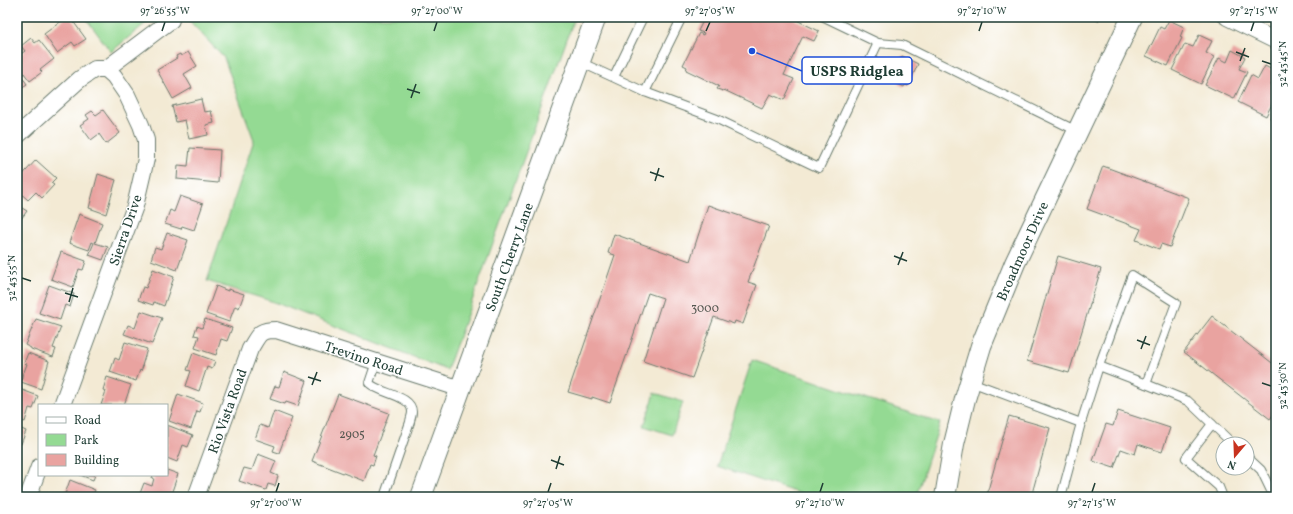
<svg xmlns="http://www.w3.org/2000/svg" width="1293" height="514" font-family="Vollkorn,serif">
	<style>
		.green { fill: #94da93; stroke: #5a8c64 }
		.building { fill: #e9a3a0 }
		.lines { fill: none; stroke-linecap: round; stroke-linejoin: round }
		.service-casing { stroke: #697a6c; stroke-width: 10 }
		.minor-casing { stroke: #697a6c; stroke-width: 18 }
		.tertiary-casing { stroke: #697a6c; stroke-width: 22 }
		.service { stroke: #fff; stroke-width: 8 }
		.minor { stroke: #fff; stroke-width: 16 }
		.tertiary { stroke: #fff; stroke-width: 20 }
		.ticks { fill: none; stroke: #1f3d34; stroke-width: 1.5 }
		.labels { text-anchor: middle; stroke-width: 3; stroke-linejoin: round; paint-order: stroke }
		.number-label { font-size: 12px; fill: #52564f }
		.street-label { font-size: 14px; fill: #1f3d34; stroke: #fff }
		.leader { fill: none; stroke: #1d4ed8; stroke-width: 1.5 }
		.callout-dot { fill: #1d4ed8; stroke: #fff; stroke-width: 1.5 }
		.callout { fill: #fff; stroke: #1d4ed8; stroke-width: 1.5 }
		.callout-label { font-size: 15px; text-anchor: middle; font-weight: bold; fill: #1f3d34 }
		.neatline { fill: none; stroke: #1f3d34; stroke-width: 1.5 }
		.ticks-label { font-size: 10px; text-anchor: middle; fill: #1f3d34 }
	</style>
	<rect width="100%" height="100%" fill="#fff"/>
	<filter id="ink" filterUnits="userSpaceOnUse"><feTurbulence type="fractalNoise" baseFrequency=".025" numOctaves="2"/><feDisplacementMap in="SourceGraphic" scale="8" xChannelSelector="R" yChannelSelector="G"/><feConvolveMatrix kernelMatrix="1 2 1 2 8 2 1 2 1" color-interpolation-filters="sRGB"/></filter>
	<filter id="wash" filterUnits="userSpaceOnUse"><feTurbulence type="fractalNoise" baseFrequency=".012" numOctaves="4" result="noise"/><feDisplacementMap in="SourceGraphic" scale="16" xChannelSelector="R" yChannelSelector="G"/><feGaussianBlur stdDeviation="0.9" result="paint"/><feColorMatrix in="noise" values="0 0 0 0 0 0 0 0 0 0 0 0 0 0 0 0 0 1.4 0 .05"/><feComposite in="paint" operator="in"/></filter>
	<g filter="url(#wash)">
		<rect width="100%" height="100%" fill="#f3ead4"/>
		<!-- green -->
		<g class="green">
			<polygon points="85,17 153,17 111,52"/>
			<polygon points="186,17 575,17 447,370 271,301 207,281 254,140 224,58"/>
			<polygon points="752,360 940,423 916,497 810,497 717,466"/>
			<polygon points="655,393 683,402 672,435 644,426"/>
		</g>
		<g id="blocks">
			<!-- building -->
			<g class="building">
				<polygon points="67,17 70,17 86,39 75,46 72,42 57,53 44,34"/>
				<polygon points="705,17 790,17 819,31 814,41 803,36 784,75 794,79 784,100 770,94 762,108 724,90 723,91 717,89 719,86 686,70 687,67 683,65 699,33 703,35 704,33 698,31"/>
				<polygon points="1089,17 1100,17 1098,21"/>
				<polygon points="1169,20 1184,27 1180,37 1182,38 1168,66 1146,56 1160,27 1164,29"/>
				<polygon points="1199,35 1212,41 1206,53 1214,57 1201,84 1172,70 1185,44 1193,47"/>
				<polygon points="31,38 35,43 39,40 54,59 40,70 42,72 30,81 17,64 17,49 21,54 25,51 21,46"/>
				<polygon points="1232,50 1245,57 1239,69 1247,72 1234,99 1205,85 1219,58 1227,62"/>
				<polygon points="188,52 197,66 184,74 192,88 173,99 157,70 177,58 176,56 180,54 181,56"/>
				<polygon points="902,56 918,64 908,86 905,85 904,87 898,84 899,82 875,71 880,59 897,66"/>
				<polygon points="1265,66 1276,72 1276,76 1271,85 1276,88 1276,96 1266,116 1238,102 1251,75 1258,79"/>
				<polygon points="17,70 27,84 17,91"/>
				<polygon points="201,99 204,112 211,111 214,123 206,125 208,135 189,139 185,120 176,122 172,106"/>
				<polygon points="1276,106 1276,121 1270,118"/>
				<polygon points="103,110 120,133 106,144 99,134 91,140 80,125 89,119 86,115 92,111 96,115"/>
				<polygon points="190,148 220,150 218,183 177,179 178,165 188,166"/>
				<polygon points="36,160 56,178 51,183 54,185 42,198 36,192 28,200 17,190 17,181"/>
				<polygon points="1103,166 1189,198 1170,247 1161,244 1159,249 1136,240 1141,229 1087,209"/>
				<polygon points="98,174 116,180 106,214 89,208"/>
				<polygon points="180,196 203,204 194,230 182,226 181,229 165,224 170,210 174,212"/>
				<polygon points="17,205 27,211 21,219 17,217"/>
				<polygon points="708,205 769,226 748,282 757,285 743,324 735,321 734,324 714,317 692,378 643,361 663,298 648,293 610,403 592,397 592,399 568,392 615,255 608,253 614,234 690,261"/>
				<polygon points="79,214 102,223 95,243 108,247 103,260 89,255 94,243 92,242 89,250 69,243"/>
				<polygon points="167,233 188,240 177,270 151,260 155,247 161,249"/>
				<polygon points="61,252 86,261 83,270 79,269 73,287 51,279"/>
				<polygon points="1058,256 1101,269 1069,373 1027,361"/>
				<polygon points="153,269 174,277 164,306 154,302 153,305 138,300 143,287 146,288"/>
				<polygon points="49,285 74,294 70,307 65,305 60,320 39,313"/>
				<polygon points="216,286 228,291 228,289 244,294 239,308 235,306 229,322 206,314"/>
				<polygon points="141,311 162,318 152,344 124,334 128,325 135,328"/>
				<polygon points="1212,316 1276,366 1276,411 1270,419 1184,352"/>
				<polygon points="36,319 61,327 53,348 56,349 53,357 31,349 31,348 25,345"/>
				<polygon points="205,319 232,328 227,341 221,339 216,355 195,348 199,336 194,335 197,326 202,328"/>
				<polygon points="125,342 147,349 142,366 143,366 141,371 140,370 136,381 110,372 115,358 119,360"/>
				<polygon points="28,353 49,361 41,389 21,382 23,372 24,372 27,364 24,363"/>
				<polygon points="193,353 215,361 212,369 207,367 199,391 186,386 191,371 187,370"/>
				<polygon points="284,372 307,381 298,406 286,402 285,404 270,399 275,386 279,387"/>
				<polygon points="107,377 131,385 124,405 101,405 106,391 103,390"/>
				<polygon points="17,388 38,396 33,409 29,408 25,422 17,419"/>
				<polygon points="178,394 203,403 200,412 197,411 191,429 169,421"/>
				<polygon points="338,394 389,413 373,455 376,456 373,465 370,464 364,481 312,461"/>
				<polygon points="274,411 292,418 279,453 273,451 275,446 255,439 260,425 268,428"/>
				<polygon points="1118,411 1170,428 1162,452 1138,444 1135,454 1121,449 1114,468 1093,461 1106,424 1113,426"/>
				<polygon points="1009,416 1050,428 1031,497 986,497"/>
				<polygon points="167,425 193,435 188,447 183,445 177,462 167,458"/>
				<polygon points="17,427 26,431 21,444 17,443"/>
				<polygon points="258,454 276,461 271,473 278,476 275,486 268,484 266,490 239,481 244,468 252,470"/>
				<polygon points="167,470 178,474 170,497 143,497 139,496 144,483 152,486 154,478 152,478 153,475 167,475"/>
				<polygon points="80,475 95,475 93,480"/>
				<polygon points="70,480 95,490 92,497 64,497"/>
			</g>
		</g>
	</g>
	<g filter="url(#ink)">
		<use href="#blocks" fill-opacity="0" stroke="#697a6c" stroke-width="1"/>
		<g class="lines">
			<defs>
				<g id="service">
					<polyline points="824,17 878,43 902,45 1077,131"/>
					<polyline points="580,62 645,92 682,17"/>
					<polyline points="614,77 643,17"/>
					<polyline points="645,92 717,119 819,168 878,43"/>
					<path d="M 376,362 L 369,383 C 380,394 412,395 412,412 C 412,416 410,419 410,422 L 384,497"/>
					<polyline points="971,382 1081,423 1061,497"/>
					<polyline points="1146,384 1188,401 1233,444"/>
					<polyline points="1081,423 1099,366 1132,275 1176,303 1146,384 1099,366"/>
					<polyline points="1212,424 1186,458 1219,487 1223,497"/>
					<polyline points="1247,457 1261,470 1274,497"/>
				</g>
				<g id="minor">
					<polyline points="1227,17 1276,41"/>
					<polyline points="106,69 171,20"/>
					<polyline points="17,136 80,79 95,69 106,69 114,76 127,95 141,125 146,140 146,159 135,206 62,405"/>
					<polyline points="28,497 39,467"/>
					<path d="M 196,497 L 250,349 C 259,335 258,330 276,330 L 452,386 L 461,391"/>
				</g>
				<g id="tertiary">
					<polyline points="421,497 596,17"/>
					<polyline points="945,497 954,444 965,399 981,346 1015,263 1132,17"/>
				</g>
			</defs>
			<!-- service casing -->
			<use href="#service" class="service-casing"/>
			<!-- minor casing -->
			<use href="#minor" class="minor-casing"/>
			<!-- tertiary casing -->
			<use href="#tertiary" class="tertiary-casing"/>
			<!-- service -->
			<use href="#service" class="service"/>
			<!-- minor -->
			<use href="#minor" class="minor"/>
			<!-- tertiary -->
			<use href="#tertiary" class="tertiary"/>
		</g>
	</g>
	<!-- ticks -->
	<path class="ticks" d="M 162,31 L 165,22M 434,31 L 437,22M 706,31 L 710,22M 979,31 L 982,22M 1251,31 L 1254,22M 1236,52 L 1249,57M 1240,61 L 1245,48M 1262,61 L 1271,64M 407,89 L 420,93M 411,98 L 416,84M 650,172 L 664,177M 655,181 L 659,168M 894,256 L 907,261M 898,265 L 903,252M 22,278 L 31,281M 65,293 L 78,297M 69,302 L 73,288M 1137,340 L 1150,345M 1141,349 L 1146,336M 308,377 L 321,381M 1262,383 L 1271,386M 312,385 L 317,372M 551,460 L 564,465M 556,469 L 560,456M 276,492 L 279,483M 548,492 L 551,483M 820,492 L 823,483M 1092,492 L 1095,483"/>
	<g class="labels">
		<!-- number labels -->
		<g class="number-label">
			<text x="705" y="312">3000</text>
			<text x="352" y="438">2905</text>
		</g>
		<!-- street labels -->
		<g class="street-label">
			<text transform="translate(125 230) rotate(-71)" y="5">Sierra Drive</text>
			<text transform="translate(1022 251) rotate(-66)" y="5">Broadmoor Drive</text>
			<text transform="translate(509 257) rotate(-70)" y="5">South Cherry Lane</text>
			<text transform="translate(364 358) rotate(18)" y="5">Trevino Road</text>
			<text transform="translate(227 411) rotate(-70)" y="5">Rio Vista Road</text>
		</g>
	</g>
	<!-- callouts -->
	<path class="leader" d="M752 51L802 71"/>
	<circle class="callout-dot" cx="752" cy="51" r="4"/>
	<rect class="callout" x="802" y="57" width="110" height="27" rx="4"/>
	<g class="callout-label">
		<text x="857" y="76">USPS Ridglea</text>
	</g>
	<!-- margin -->
	<rect width="1293" height="514" fill="none" stroke="#fff" stroke-width="44"/>
	<!-- legend -->
	<rect x="38" y="404" width="130" height="72" fill="#ffffff" stroke="#a5b1ae"/>
	<rect x="46" y="417" width="20" height="6" fill="#ffffff" stroke="#a5b1ae"/>
	<text x="74" y="424" font-size="12" fill="#1f3d34">Road</text>
	<rect x="46" y="434" width="20" height="12" fill="#94da93" stroke="#a5b1ae"/>
	<text x="74" y="444" font-size="12" fill="#1f3d34">Park</text>
	<rect x="46" y="454" width="20" height="12" fill="#e9a3a0" stroke="#a5b1ae"/>
	<text x="74" y="464" font-size="12" fill="#1f3d34">Building</text>
	<!-- north arrow -->
	<g transform="translate(1235 456) rotate(199)"><circle r="19" fill="#ffffff" stroke="#a5b1ae"/>
	<path d="M0-3L7 15L0 10L-7 15Z" fill="#c8321e"/>
	<text y="-6" font-size="11" font-weight="bold" text-anchor="middle" fill="#1f3d34">N</text>
	</g>
	<rect x="22" y="22" width="1249" height="470" class="neatline"/>
	<g class="ticks-label">
		<text x="165" y="14">97°26'55"W</text>
		<text x="437" y="14">97°27'00"W</text>
		<text x="710" y="14">97°27'05"W</text>
		<text x="982" y="14">97°27'10"W</text>
		<text x="1254" y="14">97°27'15"W</text>
		<text transform="translate(1282 64) rotate(-90)" y="4">32°43'45"N</text>
		<text transform="translate(11 278) rotate(-90)" y="4">32°43'55"N</text>
		<text transform="translate(1282 386) rotate(-90)" y="4">32°43'50"N</text>
		<text x="276" y="506">97°27'00"W</text>
		<text x="548" y="506">97°27'05"W</text>
		<text x="820" y="506">97°27'10"W</text>
		<text x="1092" y="506">97°27'15"W</text>
	</g>
</svg>
